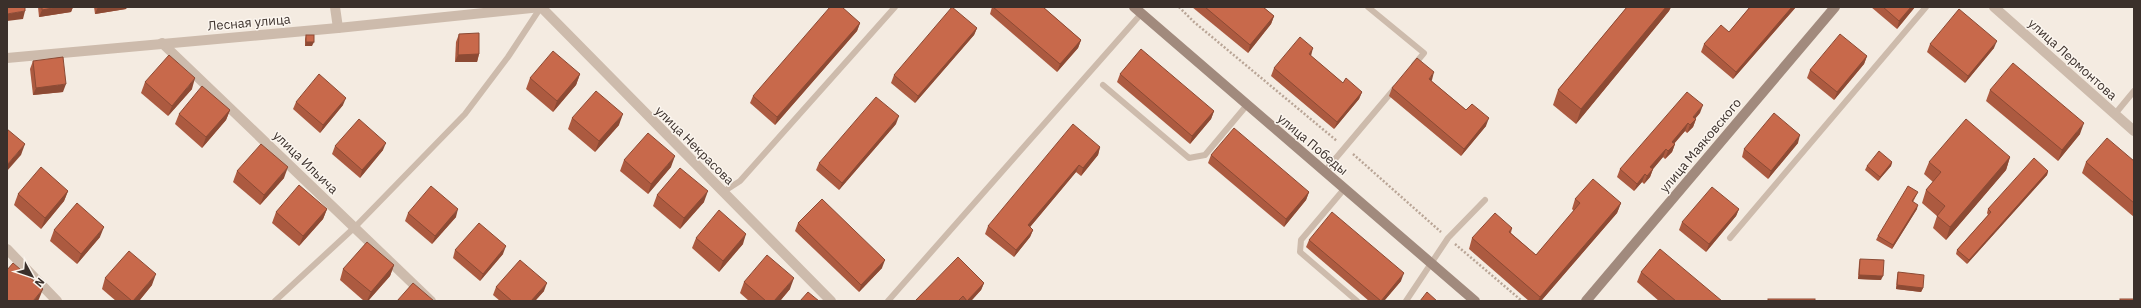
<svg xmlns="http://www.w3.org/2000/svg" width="2141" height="308" font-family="'IBM Plex Sans',sans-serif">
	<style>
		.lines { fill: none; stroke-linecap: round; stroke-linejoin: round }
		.path { stroke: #b9a596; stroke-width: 2.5; stroke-dasharray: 2 2; stroke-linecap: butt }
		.lane { stroke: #cdbbac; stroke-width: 6 }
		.street { stroke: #cdbbac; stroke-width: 10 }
		.secondary { stroke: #a18a7d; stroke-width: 10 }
		.wall { fill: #ac5a40 }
		.shaded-wall { fill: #8c4a34 }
		.building { fill: #c8694b; stroke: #8c4a34 }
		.labels { text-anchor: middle; stroke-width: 3; stroke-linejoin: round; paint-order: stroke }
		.street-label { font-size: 13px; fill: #3b302b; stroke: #fbf5ee }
	</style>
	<rect width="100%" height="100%" fill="#f4ebe1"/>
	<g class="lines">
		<!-- path -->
		<g class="path">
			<polyline points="1179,7 1194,22 1337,141"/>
			<polyline points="1353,154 1441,232"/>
			<polyline points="1455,244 1522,301"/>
		</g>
		<!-- lane -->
		<g class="lane">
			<polyline points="1368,7 1424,53 1414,65"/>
			<polyline points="1103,85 1189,158 1205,155 1247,105"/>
			<polyline points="2115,114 2134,91"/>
			<polyline points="1325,171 1395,88"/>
			<polyline points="1345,188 1301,240 1300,252 1357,301"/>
			<polyline points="723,192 740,181 895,7"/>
			<polyline points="1730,238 1926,7"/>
			<polyline points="275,301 355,227 465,114 508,57 541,7"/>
			<polyline points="888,301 1141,14"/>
			<polyline points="1406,301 1448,238 1485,200"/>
		</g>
		<!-- street -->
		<g class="street">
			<polyline points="335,7 338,28"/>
			<polyline points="541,7 831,301"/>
			<polyline points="1994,7 2134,131"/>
			<polyline points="162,43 431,301"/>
			<polyline points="7,58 338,28 541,7"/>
			<polyline points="7,249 57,301"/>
		</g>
		<!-- secondary -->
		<g class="secondary">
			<polyline points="1134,7 1475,301"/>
			<polyline points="1586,301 1835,7"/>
		</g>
	</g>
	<!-- wall -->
	<g class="wall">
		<polygon points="38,7 73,7 71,12 39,17"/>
		<polygon points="94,7 127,7 126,9 95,14"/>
		<polygon points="992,7 1043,7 1081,40 1078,48 1057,72 990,14"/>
		<polygon points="1192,7 1263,7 1274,16 1271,24 1248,53"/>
		<polygon points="1627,7 1671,7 1669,11 1576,124 1553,105 1558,90"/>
		<polygon points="1750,7 1796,7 1733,79 1701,52 1704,44 1729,32"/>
		<polygon points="1871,7 1915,7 1897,29"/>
		<polygon points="860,23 857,31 775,125 750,103 753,96"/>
		<polygon points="977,28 974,35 915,103 891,83 894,75"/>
		<polygon points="459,34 479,54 477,62 455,62 456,42"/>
		<polygon points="306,35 312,46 305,46 305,39"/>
		<polygon points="1930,44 1994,48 1965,83 1927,52"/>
		<polygon points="1311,56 1343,83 1362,92 1359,99 1334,129 1271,76 1274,68"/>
		<polygon points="1867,56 1864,64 1834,100 1807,78 1810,70"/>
		<polygon points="33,61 63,92 33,95 30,69"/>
		<polygon points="580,74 576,85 553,112 526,89 530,78"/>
		<polygon points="1120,74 1214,111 1211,119 1190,144 1117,82"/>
		<polygon points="1432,80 1431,81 1486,126 1461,156 1389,96 1392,88"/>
		<polygon points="145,82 192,89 168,116 141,93"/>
		<polygon points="1990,90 2080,134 2058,161 1986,101"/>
		<polygon points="296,102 343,105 320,133 293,109"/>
		<polygon points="230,110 226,120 202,148 175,124 179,114"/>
		<polygon points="1700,113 1695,119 1696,119 1693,127 1687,133 1685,131 1674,144 1675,144 1672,152 1665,159 1663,157 1653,169 1650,177 1644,184 1642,182 1634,191 1617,177 1620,169"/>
		<polygon points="572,118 619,125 595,152 568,129"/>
		<polygon points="896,124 839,190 816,170 819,163"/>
		<polygon points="1798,143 1768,179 1742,157 1744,149"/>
		<polygon points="335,146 383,150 360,178 332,154"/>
		<polygon points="1100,147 1098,155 1081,176 1076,172 1030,227 1033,230 1030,237 1014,257 985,234 988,226"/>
		<polygon points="1211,155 1309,192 1306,200 1284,227 1208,163"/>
		<polygon points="2010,157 2006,170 1946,240 1933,228 1937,216 1922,203 1926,190 1933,182 1924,174 1929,162"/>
		<polygon points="624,160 671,167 648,194 620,171"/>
		<polygon points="2134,161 2134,217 2082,173 2086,162"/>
		<polygon points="1892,162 1891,166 1878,181 1865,170 1867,166"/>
		<polygon points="237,171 284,178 260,205 233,182"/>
		<polygon points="2048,171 2047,175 1967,264 1956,254 1957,250 1988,215 1987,213 1988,209"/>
		<polygon points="68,191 64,201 41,229 14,205 18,194"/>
		<polygon points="1918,192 1913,202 1917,209 1892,249 1876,240 1878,236"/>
		<polygon points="657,195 704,202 680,229 653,206"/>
		<polygon points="1575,199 1621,203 1617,213 1541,301 1529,301 1469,249 1472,238 1512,228 1511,233 1536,255 1574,211 1572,209"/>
		<polygon points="327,209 323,219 299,246 272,223 276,212"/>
		<polygon points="1739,209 1736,216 1706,252 1679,230 1682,222"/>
		<polygon points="408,213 456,217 432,244 405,221"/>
		<polygon points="798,223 882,268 859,292 795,231"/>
		<polygon points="54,230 100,237 77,264 50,241"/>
		<polygon points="696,238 743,244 719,272 692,248"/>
		<polygon points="1309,240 1401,281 1384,301 1369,301 1306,247"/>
		<polygon points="455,250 503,254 480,281 453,258"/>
		<polygon points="1860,259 1881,280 1858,279 1859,263"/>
		<polygon points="394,265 390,276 368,301 364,301 340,280 343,269"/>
		<polygon points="1641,272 1722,301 1659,301 1637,282"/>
		<polygon points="1898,272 1923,288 1921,292 1896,289 1897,276"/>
		<polygon points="105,278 152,285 139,301 116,301 102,289"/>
		<polygon points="744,282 790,289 780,301 749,301 740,293"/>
		<polygon points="984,283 981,290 971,301 915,301"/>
		<polygon points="496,287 544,291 535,301 500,301 493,295"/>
	</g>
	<!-- shaded-wall -->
	<g class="shaded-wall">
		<polygon points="58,7 73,7 71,12 39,17 42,10"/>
		<polygon points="98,7 127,7 126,9 95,14"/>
		<polygon points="1666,7 1671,7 1669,11 1576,124 1581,109"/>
		<polygon points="1792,7 1796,7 1733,79 1736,72"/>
		<polygon points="1911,7 1915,7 1897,29 1899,21"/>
		<polygon points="25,11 23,19 7,21 7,14"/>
		<polygon points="1274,16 1271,24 1248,53 1250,45"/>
		<polygon points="860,23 857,31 775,125 777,117"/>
		<polygon points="977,28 974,35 915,103 918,96"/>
		<polygon points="1081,40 1078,48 1057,72 1060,64"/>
		<polygon points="1997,41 1994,48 1965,83 1968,76"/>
		<polygon points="306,42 314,42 312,46 305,46"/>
		<polygon points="1313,48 1311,56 1309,54"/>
		<polygon points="479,54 477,62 455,62 458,55"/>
		<polygon points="1867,56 1864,64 1834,100 1837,92"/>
		<polygon points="1434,72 1432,80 1426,87 1429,79"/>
		<polygon points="580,74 576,85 553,112 557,101"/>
		<polygon points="195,78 192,89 168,116 172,106"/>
		<polygon points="66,84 63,92 33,95 36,88"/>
		<polygon points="1362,92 1359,99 1334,129 1337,122"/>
		<polygon points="346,98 343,105 320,133 323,125"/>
		<polygon points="1703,105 1700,113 1690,124 1693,117"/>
		<polygon points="230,110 226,120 202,148 206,137"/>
		<polygon points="1214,111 1211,119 1190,144 1192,136"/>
		<polygon points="623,114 619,125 595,152 599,141"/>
		<polygon points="899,116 896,124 839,190 842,183"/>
		<polygon points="1489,118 1486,126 1461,156 1464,149"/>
		<polygon points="1696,119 1693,127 1687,133 1690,125"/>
		<polygon points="1688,123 1685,131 1669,149 1672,142"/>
		<polygon points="2084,123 2080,134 2058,161 2062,150"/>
		<polygon points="1800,135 1798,143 1768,179 1771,171"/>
		<polygon points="386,143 383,150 360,178 362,170"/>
		<polygon points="25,144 21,155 7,171 7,165"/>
		<polygon points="1675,144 1672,152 1665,159 1668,151"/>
		<polygon points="1100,147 1098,155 1081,176 1083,168"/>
		<polygon points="1666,149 1663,157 1648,175 1650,167"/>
		<polygon points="675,156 671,167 648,194 651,184"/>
		<polygon points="2010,157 2006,170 1946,240 1950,227"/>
		<polygon points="1892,162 1891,166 1878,181 1880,177"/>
		<polygon points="1079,165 1076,172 1025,233 1028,225"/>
		<polygon points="288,167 284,178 260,205 264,195"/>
		<polygon points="1653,169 1650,177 1644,184 1647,176"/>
		<polygon points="2048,171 2047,175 1967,264 1969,260"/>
		<polygon points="1645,174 1642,182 1634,191 1637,184"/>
		<polygon points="68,191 64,201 41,229 45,218"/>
		<polygon points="708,191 704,202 680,229 684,218"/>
		<polygon points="1309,192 1306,200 1284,227 1286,219"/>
		<polygon points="1621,203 1617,213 1541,301 1538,301 1540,297"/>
		<polygon points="1918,205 1917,209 1892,249 1893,245"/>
		<polygon points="327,209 323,219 299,246 303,236"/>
		<polygon points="458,209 456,217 432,244 435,236"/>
		<polygon points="1739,209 1736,216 1706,252 1709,244"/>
		<polygon points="104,227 100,237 77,264 81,254"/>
		<polygon points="1033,230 1030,237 1014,257 1016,250"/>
		<polygon points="746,234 743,244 719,272 723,261"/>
		<polygon points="506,246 503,254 480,281 483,274"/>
		<polygon points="885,260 882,268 859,292 861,285"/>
		<polygon points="394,265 390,276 368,301 367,301 371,292"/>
		<polygon points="1404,273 1401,281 1384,301 1381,301"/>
		<polygon points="156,274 152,285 139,301 133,301"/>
		<polygon points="1859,275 1883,276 1881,280 1858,279"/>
		<polygon points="794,278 790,289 780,301 774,301"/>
		<polygon points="547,283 544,291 535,301 531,301"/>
		<polygon points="984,283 981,290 971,301 967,301"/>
		<polygon points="1897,285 1923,288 1921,292 1896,289"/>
		<polygon points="43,289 39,299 38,301 33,301"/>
	</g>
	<!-- building -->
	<g class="building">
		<polygon points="7,7 25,7 25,11 7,14"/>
		<polygon points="42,7 58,7 42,10"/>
		<polygon points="830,7 842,7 860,23 777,117 753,96"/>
		<polygon points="952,7 977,28 918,96 894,75"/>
		<polygon points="993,7 1043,7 1081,40 1060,64"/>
		<polygon points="1205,7 1263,7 1274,16 1250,45"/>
		<polygon points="1627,7 1666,7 1581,109 1558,90"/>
		<polygon points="1750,7 1792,7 1736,72 1704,44 1721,25 1729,32"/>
		<polygon points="1883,7 1911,7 1899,21"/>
		<polygon points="1959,9 1997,41 1968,76 1930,44"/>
		<polygon points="479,33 479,54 458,55 459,34"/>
		<polygon points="1840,34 1867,56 1837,92 1810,70"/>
		<rect x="306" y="35" width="8" height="7"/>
		<polygon points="1300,37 1313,48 1309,54 1343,83 1346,78 1362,92 1337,122 1274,68"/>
		<polygon points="1141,49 1214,111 1192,136 1120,74"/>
		<polygon points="553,51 580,74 557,101 530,78"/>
		<polygon points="169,55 195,78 172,106 145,82"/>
		<polygon points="63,57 66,84 36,88 33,61"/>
		<polygon points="1417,58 1434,72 1429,79 1466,110 1472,104 1489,118 1464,149 1392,88"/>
		<polygon points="2013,63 2084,123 2062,150 1990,90"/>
		<polygon points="319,74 346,98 323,125 296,102"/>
		<polygon points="202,86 230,110 206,137 179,114"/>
		<polygon points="596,91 623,114 599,141 572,118"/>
		<polygon points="1687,92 1703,105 1693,117 1696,119 1690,125 1688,123 1672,142 1675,144 1668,151 1666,149 1650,167 1653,169 1647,176 1645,174 1637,184 1620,169"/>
		<polygon points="876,97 899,116 842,183 819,163"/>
		<polygon points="1774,113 1800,135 1771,171 1744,149"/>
		<polygon points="359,119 386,143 362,170 335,146"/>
		<polygon points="1966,119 2010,157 1950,227 1937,216 1945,206 1926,190 1941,172 1929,162"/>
		<polygon points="1073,124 1100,147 1083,168 1079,165 1028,225 1033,230 1016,250 988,226"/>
		<polygon points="1234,128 1309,192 1286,219 1211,155"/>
		<polygon points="7,129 25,144 7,165"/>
		<polygon points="648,133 675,156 651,184 624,160"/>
		<polygon points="2107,138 2134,161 2134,203 2086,162"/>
		<polygon points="261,144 288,167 264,195 237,171"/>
		<polygon points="1879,151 1892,162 1880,177 1867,166"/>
		<polygon points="2034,158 2048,171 1969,260 1957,250 1991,212 1988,209"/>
		<polygon points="41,167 68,191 45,218 18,194"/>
		<polygon points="680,168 708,191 684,218 657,195"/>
		<polygon points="1593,179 1621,203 1540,297 1472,238 1495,213 1512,228 1509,232 1536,255 1580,203 1575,199"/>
		<polygon points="299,185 327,209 303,236 276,212"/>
		<polygon points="431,186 458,209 435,236 408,213"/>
		<polygon points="1908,186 1918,192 1912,201 1918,205 1893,245 1878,236"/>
		<polygon points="1712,187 1739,209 1709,244 1682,222"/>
		<polygon points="822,199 885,260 861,285 798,223"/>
		<polygon points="77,203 104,227 81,254 54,230"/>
		<polygon points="719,210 746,234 723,261 696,238"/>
		<polygon points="1332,212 1404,273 1381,301 1309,240"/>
		<polygon points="479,223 506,246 483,274 455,250"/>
		<polygon points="367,242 394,265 371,292 343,269"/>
		<polygon points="1660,249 1722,301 1676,301 1641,272"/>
		<polygon points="129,251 156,274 133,301 132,301 105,278"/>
		<polygon points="767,255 794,278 774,301 766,301 744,282"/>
		<polygon points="958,257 984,283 967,301 963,296 958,301 915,301"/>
		<polygon points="1860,259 1884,260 1883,276 1859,275"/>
		<polygon points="520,260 547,283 531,301 512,301 496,287"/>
		<polygon points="13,263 43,289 33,301 7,301 7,270"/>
		<polygon points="1898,272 1924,275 1923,288 1897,285"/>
		<polygon points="413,283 434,301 397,301"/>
		<polygon points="808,292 819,301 800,301"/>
		<polygon points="1427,292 1437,301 1420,301"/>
		<rect x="1768" y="299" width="47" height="2"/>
		<rect x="2120" y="299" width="14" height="2"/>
	</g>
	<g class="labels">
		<!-- street labels -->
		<g class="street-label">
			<text transform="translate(249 22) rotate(-5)" y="5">Лесная улица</text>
			<text transform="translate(2073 59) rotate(42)" y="5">улица Лермонтова</text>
			<text transform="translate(1313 144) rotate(40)" y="5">улица Победы</text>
			<text transform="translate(695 145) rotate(45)" y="5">улица Некрасова</text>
			<text transform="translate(1700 145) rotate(-50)" y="5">улица Маяковского</text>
			<text transform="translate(306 162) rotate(44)" y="5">улица Ильича</text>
		</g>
	</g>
	<!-- border -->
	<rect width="2141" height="308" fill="none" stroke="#3b302b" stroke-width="16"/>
	<!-- north arrow -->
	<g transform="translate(32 276) rotate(130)" stroke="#fbf5ee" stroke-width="3" paint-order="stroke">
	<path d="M0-3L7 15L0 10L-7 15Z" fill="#3b302b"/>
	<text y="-6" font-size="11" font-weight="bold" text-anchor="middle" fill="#3b302b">N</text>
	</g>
</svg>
